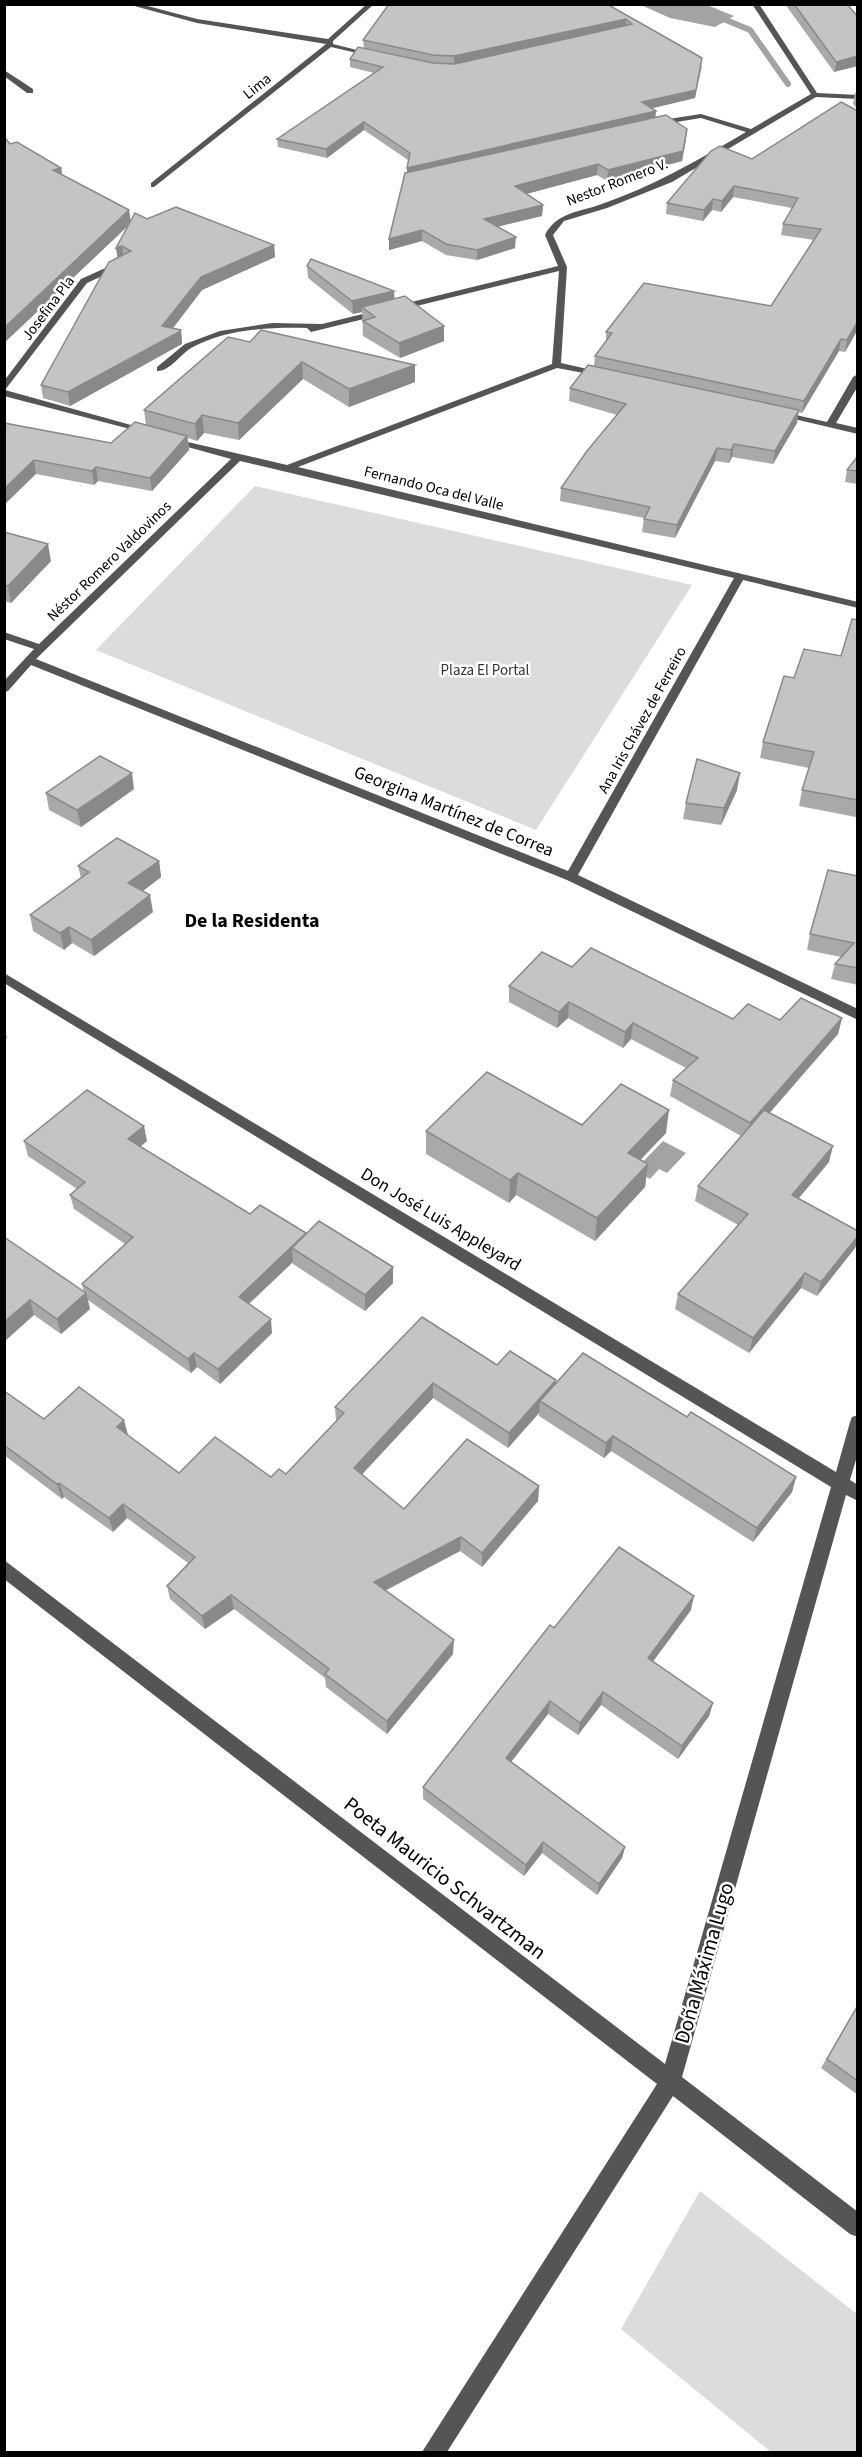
<svg xmlns="http://www.w3.org/2000/svg" width="862" height="2457" font-family="'Source Sans 3',sans-serif">
	<style>
		.green { fill: #dcdcdc }
		.water { fill: #a3a3a3 }
		.lines { fill: none; stroke-linecap: round; stroke-linejoin: round }
		.stream { stroke: #a3a3a3; stroke-width: 6 }
		.minor { fill: #555; fill-rule: evenodd }
		.wall { fill: #a9a9a9 }
		.shaded-wall { fill: #898989 }
		.building { fill: #c4c4c4; stroke: #898989; stroke-width: 1.5 }
		.labels { text-anchor: middle; stroke-width: 5; stroke-linejoin: round; paint-order: stroke }
		.far-street-label { font-size: 15px; fill: #000; stroke: #fff }
		.far-park-label { font-size: 15px; fill: #333; stroke: #fff }
		.street-label { font-size: 18px; fill: #000; stroke: #fff }
		.neighbourhood-label { font-size: 20px; font-weight: bold; fill: #000; stroke: #fff }
		.near-street-label { font-size: 21px; fill: #000; stroke: #fff }
	</style>
	<rect width="100%" height="100%" fill="#fff"/>
	<!-- green -->
	<g class="green">
		<polygon points="255,486 692,585 536,830 96,650"/>
		<polygon points="700,2191 857,2314 857,2452 771,2452 621,2329"/>
	</g>
	<!-- water -->
	<g class="water">
		<polygon points="641,5 707,5 734,16 715,27 670,18"/>
		<polygon points="663,1141 686,1153 667,1173 659,1169 650,1179 635,1170"/>
	</g>
	<g class="lines">
		<!-- stream -->
		<polyline class="stream" points="711,18 726,20 750,30 788,84"/>
		<!-- minor -->
		<g class="minor">
			<polygon points="127,4 140,4 197,19 328,39 367,4 374,4 333,41 333,44 377,55 374,57 331,47 154,187 151,187 151,183 326,44 197,23"/>
			<path d="M 752,4 L 759,4 L 817,93 L 858,95 L 858,99 L 816,97 L 672,182 L 607,208 L 564,221 L 553,235 L 567,267 L 561,363 L 605,373 L 605,377 L 557,368 L 298,467 L 858,602 L 858,608 L 743,580 L 578,875 L 858,1009 L 858,1020 L 567,880 L 31,665 L 8,691 L 4,692 L 4,681 L 34,649 L 4,639 L 4,632 L 39,644 L 231,459 L 166,441 L 166,437 L 287,465 L 552,364 L 559,271 L 311,332 L 307,328 C 269,327 225,329 191,348 C 181,354 169,372 157,371 L 157,367 L 185,344 L 220,331 L 272,323 L 322,324 L 558,266 L 545,235 C 556,213 578,212 599,205 C 652,187 698,160 746,132 L 701,118 L 652,126 L 649,122 L 701,114 L 751,129 L 811,94 ZM 240,461 L 734,578 L 568,871 L 36,659 Z"/>
			<polygon points="4,70 33,89 33,93 27,93 4,76"/>
			<polygon points="121,261 125,264 124,266 87,283 5,390 149,430 149,434 4,396 4,381 81,279"/>
			<polygon points="858,374 858,386 836,423 858,428 858,434 773,414 778,411 827,422 853,377"/>
			<polygon points="4,973 836,1472 850,1422 852,1417 858,1415 858,1453 850,1480 858,1485 858,1501 846,1495 682,2077 858,2212 858,2237 850,2234 673,2096 447,2452 422,2452 657,2084 4,1579 4,1560 665,2064 831,1487 4,983"/>
		</g>
	</g>
	<!-- wall -->
	<g class="wall">
		<polygon points="607,4 702,66 695,98 652,108 656,111 655,118 686,139 682,161 607,181 597,175 526,194 543,205 542,216 497,227 515,248 477,260 446,255 422,241 389,250 389,239 407,173 408,160 364,130 327,158 278,147 277,139 374,73 350,67 350,59 454,64 433,63 364,48 363,40"/>
		<polygon points="785,4 847,4 834,72"/>
		<polygon points="858,92 858,110 853,104 855,93"/>
		<polygon points="858,111 858,329 845,352 839,351 802,413 798,412 797,423 773,464 732,457 729,463 715,461 675,538 642,532 644,518 560,501 561,488 617,415 569,401 570,388 594,366 595,356 606,342 606,332 771,306 814,240 781,235 783,224 792,208 733,197 721,212 712,210 703,221 666,214 667,203 752,159"/>
		<polygon points="4,140 10,144 61,168 62,175 131,222 147,219 274,245 275,257 202,290 172,329 181,330 182,344 180,345 70,406 43,398 41,385 118,257 116,248 130,224 4,343"/>
		<polygon points="307,266 394,291 394,299 444,326 444,341 400,358 363,336 362,312 353,314 308,278"/>
		<polygon points="250,342 415,365 415,382 349,407 303,379 239,440 204,433 197,441 188,438 189,450 152,491 98,481 94,485 36,474 4,423 111,443 146,425 144,410"/>
		<polygon points="858,456 858,484 845,482 847,470"/>
		<polygon points="4,532 51,561 11,603 4,601"/>
		<polygon points="858,620 858,811 856,817 799,806 802,790 809,768 760,758 763,742 794,678 841,656"/>
		<polygon points="134,789 81,827 49,810 46,793"/>
		<polygon points="737,790 721,825 683,819 686,803"/>
		<polygon points="159,861 161,877 143,891 153,912 94,956 72,943 64,950 33,931 30,915 81,878 78,866"/>
		<polygon points="858,876 858,985 831,979 835,964 841,957 807,950 810,934"/>
		<polygon points="572,967 733,1019 780,1020 842,1018 838,1034 769,1113 829,1162 798,1199 858,1231 858,1241 855,1248 817,1296 801,1288 749,1353 675,1309 678,1294 738,1225 695,1201 698,1186 741,1136 670,1096 673,1080 686,1068 631,1039 623,1048 568,1018 557,1028 509,1002 509,986"/>
		<polygon points="582,1125 666,1133 640,1160 648,1164 645,1187 595,1241 516,1195 509,1203 426,1154 426,1131"/>
		<polygon points="24,1141 147,1141 140,1147 250,1214 306,1233 393,1267 393,1283 365,1311 293,1264 293,1262 249,1304 272,1333 220,1384 197,1367 191,1373 88,1300 90,1309 61,1334 34,1315 4,1237 84,1292 82,1284 125,1244 74,1209 70,1195 77,1189 28,1156"/>
		<polygon points="497,1365 556,1380 556,1384 687,1417 796,1477 792,1492 753,1542 611,1451 604,1458 539,1416 539,1413 508,1448 433,1398 362,1474 404,1509 539,1486 538,1501 482,1567 460,1551 385,1591 453,1654 387,1734 326,1687 325,1678 234,1609 205,1629 170,1599 167,1586 188,1563 127,1518 113,1532 64,1497 62,1499 4,1455 4,1391 44,1419 128,1435 179,1473 271,1477 286,1474 336,1421 335,1407"/>
		<polygon points="691,1610 653,1661 713,1703 709,1716 678,1759 601,1705 578,1735 548,1714 511,1762 625,1847 622,1858 597,1895 542,1853 524,1876 423,1799 423,1787 554,1628"/>
		<polygon points="858,2004 858,2095 821,2068"/>
	</g>
	<!-- shaded-wall -->
	<g class="shaded-wall">
		<polygon points="626,19 626,27 454,64 454,56"/>
		<polygon points="858,56 858,66 834,72 836,62"/>
		<polygon points="702,58 695,98 641,111 642,102"/>
		<polygon points="656,111 655,119 407,177 407,168"/>
		<polygon points="364,122 364,130 327,158 326,149"/>
		<polygon points="687,129 686,139 682,161 607,181 608,170"/>
		<polygon points="598,164 597,175 515,197 515,186"/>
		<polygon points="61,168 63,179 53,170"/>
		<polygon points="734,186 733,197 721,212 722,201"/>
		<polygon points="713,199 712,210 703,221 704,210"/>
		<polygon points="543,205 542,216 483,230 484,219"/>
		<polygon points="129,210 131,223 4,343 4,328"/>
		<polygon points="422,230 422,241 389,250 389,239"/>
		<polygon points="516,237 515,248 477,260 477,250"/>
		<polygon points="274,245 275,257 202,290 164,340 162,326 201,277"/>
		<polygon points="122,246 124,259 118,261 116,248"/>
		<polygon points="394,291 395,304 362,307 362,312 353,314 352,301"/>
		<polygon points="858,321 858,329 845,352 847,340"/>
		<polygon points="444,326 444,341 400,358 399,343"/>
		<polygon points="181,330 182,344 180,345 70,406 68,392"/>
		<polygon points="841,339 839,351 802,413 804,401"/>
		<polygon points="302,362 303,379 239,440 238,423"/>
		<polygon points="415,365 415,382 349,407 349,389"/>
		<polygon points="799,410 797,423 773,464 775,451"/>
		<polygon points="202,415 204,433 197,441 195,424"/>
		<polygon points="187,436 189,450 152,491 150,478"/>
		<polygon points="734,444 732,457 729,463 731,450"/>
		<polygon points="717,448 715,461 675,538 677,525"/>
		<polygon points="34,460 36,474 4,505 4,489"/>
		<polygon points="96,467 98,481 94,485 92,471"/>
		<polygon points="48,544 51,561 11,603 8,586"/>
		<polygon points="132,773 134,789 81,827 77,810"/>
		<polygon points="740,773 737,790 721,825 724,808"/>
		<polygon points="159,861 161,877 131,900 128,883"/>
		<polygon points="150,895 153,912 94,956 91,940"/>
		<polygon points="69,927 72,943 64,950 60,933"/>
		<polygon points="569,1002 568,1018 557,1028 559,1012"/>
		<polygon points="842,1018 838,1034 747,1139 750,1123"/>
		<polygon points="633,1023 631,1039 623,1048 625,1032"/>
		<polygon points="4,1027 7,1038 4,1040"/>
		<polygon points="669,1110 666,1133 625,1176 628,1153"/>
		<polygon points="144,1126 147,1141 131,1154 128,1139"/>
		<polygon points="833,1146 829,1162 788,1211 792,1195"/>
		<polygon points="648,1164 645,1187 595,1241 597,1218"/>
		<polygon points="518,1173 516,1195 509,1203 510,1180"/>
		<polygon points="306,1233 292,1248 293,1262 241,1311 239,1297"/>
		<polygon points="858,1236 858,1241 855,1248 817,1296 821,1282"/>
		<polygon points="393,1267 393,1283 365,1311 365,1295"/>
		<polygon points="805,1273 801,1288 749,1353 753,1338"/>
		<polygon points="86,1293 90,1309 61,1334 57,1319"/>
		<polygon points="30,1300 34,1315 4,1342 4,1322"/>
		<polygon points="271,1319 272,1333 220,1384 218,1369"/>
		<polygon points="194,1353 197,1367 191,1373 188,1359"/>
		<polygon points="556,1380 554,1395 540,1401 539,1413 508,1448 509,1433"/>
		<polygon points="433,1383 433,1398 355,1482 354,1468"/>
		<polygon points="124,1420 128,1435 117,1427"/>
		<polygon points="613,1436 611,1451 604,1458 606,1443"/>
		<polygon points="796,1477 792,1492 753,1542 757,1528"/>
		<polygon points="59,1483 64,1497 62,1499 57,1484"/>
		<polygon points="539,1486 538,1501 482,1567 482,1553"/>
		<polygon points="123,1504 127,1518 113,1532 109,1518"/>
		<polygon points="461,1537 460,1551 374,1596 374,1582"/>
		<polygon points="231,1595 234,1609 205,1629 202,1616"/>
		<polygon points="694,1596 691,1610 646,1671 648,1658"/>
		<polygon points="454,1640 453,1654 387,1734 387,1721"/>
		<polygon points="603,1692 601,1705 578,1735 580,1723"/>
		<polygon points="550,1701 548,1714 505,1770 506,1758"/>
		<polygon points="713,1703 709,1716 678,1759 682,1746"/>
		<polygon points="543,1842 542,1853 524,1876 526,1865"/>
		<polygon points="625,1847 622,1858 597,1895 599,1884"/>
	</g>
	<!-- building -->
	<g class="building">
		<polygon points="389,4 607,4 702,58 696,90 642,102 656,111 407,168 410,153 364,122 326,149 277,139 383,67 350,59 358,47 433,63 455,64 632,24 626,19 454,56 433,55 363,40"/>
		<polygon points="794,4 847,4 858,17 858,56 836,62"/>
		<polygon points="841,102 858,111 858,321 847,340 841,339 804,401 595,356 612,333 606,332 644,283 771,306 821,229 783,224 798,198 734,186 722,201 713,199 704,210 667,203 711,151 720,146 752,159"/>
		<polygon points="666,115 687,129 683,151 608,170 598,164 515,186 543,205 484,219 516,237 477,250 446,244 422,230 389,239 405,173"/>
		<polygon points="6,139 10,144 17,142 61,168 53,170 129,210 4,328 4,140"/>
		<polygon points="176,207 274,245 201,277 162,326 181,330 179,332 68,392 41,385 109,262 131,251 122,246 116,248 135,213 147,219"/>
		<polygon points="311,259 394,291 352,301 307,266"/>
		<polygon points="405,296 444,326 399,343 363,321 375,317 362,307"/>
		<polygon points="261,330 415,365 349,389 302,362 238,423 202,415 195,424 144,410 228,337 250,342"/>
		<polygon points="588,365 799,410 775,451 734,444 731,450 717,448 677,525 644,519 650,507 561,488 587,451 626,404 570,388"/>
		<polygon points="135,422 187,436 150,478 96,467 92,471 34,460 4,489 4,423 111,443"/>
		<polygon points="858,456 858,471 847,470"/>
		<polygon points="4,532 48,544 8,586 4,585"/>
		<polygon points="852,619 858,620 858,800 802,790 814,752 763,742 784,676 794,678 804,649 841,656"/>
		<polygon points="100,756 132,773 77,810 46,793"/>
		<polygon points="697,759 740,773 724,808 686,803"/>
		<polygon points="117,838 159,861 128,883 150,895 91,940 69,927 60,933 30,915 89,872 78,866"/>
		<polygon points="828,870 858,876 858,968 835,964 854,943 810,934"/>
		<polygon points="591,948 733,1019 748,1004 780,1020 801,998 842,1018 750,1123 673,1080 698,1058 633,1023 625,1032 569,1002 559,1012 509,986 542,952 572,967"/>
		<polygon points="487,1072 582,1125 621,1084 669,1110 628,1153 648,1164 597,1218 518,1173 510,1180 426,1131"/>
		<polygon points="87,1090 144,1126 128,1139 250,1214 260,1205 306,1233 239,1297 271,1319 218,1369 194,1353 188,1359 82,1284 133,1237 70,1195 85,1182 24,1141"/>
		<polygon points="764,1110 833,1146 792,1195 858,1231 858,1236 821,1282 805,1273 753,1338 678,1294 748,1214 698,1186"/>
		<polygon points="319,1221 393,1267 365,1295 292,1248"/>
		<polygon points="4,1237 86,1293 57,1319 30,1300 4,1322"/>
		<polygon points="422,1317 497,1365 510,1351 556,1380 509,1433 433,1383 354,1468 404,1509 467,1439 539,1486 482,1553 461,1537 374,1582 454,1640 387,1721 325,1674 329,1669 231,1595 202,1616 167,1586 195,1557 123,1504 109,1518 59,1483 57,1484 4,1445 4,1391 44,1419 79,1387 124,1420 117,1427 179,1473 215,1437 271,1477 279,1469 286,1474 344,1413 335,1407"/>
		<polygon points="583,1353 687,1417 691,1412 796,1477 757,1528 613,1436 606,1443 540,1401"/>
		<polygon points="619,1547 694,1596 648,1658 713,1703 682,1746 603,1692 580,1723 550,1701 506,1758 625,1847 599,1884 543,1842 526,1865 423,1787 550,1625 554,1628"/>
		<polygon points="858,2005 858,2081 827,2059"/>
	</g>
	<g class="labels">
		<!-- far-street labels -->
		<g class="far-street-label">
			<text transform="translate(257 86) rotate(-39)" y="5">Lima</text>
			<text transform="translate(617 182) rotate(-21)" y="5">Nestor Romero V.</text>
			<text transform="translate(48 308) rotate(-53)" y="5">Josefina Pla</text>
			<text transform="translate(434 488) rotate(14)" y="5">Fernando Oca del Valle</text>
			<text transform="translate(109 561) rotate(-44)" y="5">Néstor Romero Valdovinos</text>
			<text transform="translate(642 720) rotate(-61)" y="5">Ana Iris Chávez de Ferreiro</text>
		</g>
		<!-- far-park labels -->
		<g class="far-park-label">
			<text x="485" y="675">Plaza El Portal</text>
		</g>
		<!-- street labels -->
		<g class="street-label">
			<text transform="translate(454 811) rotate(22)" y="6">Georgina Martínez de Correa</text>
			<text transform="translate(441 1219) rotate(31)" y="6">Don José Luis Appleyard</text>
		</g>
		<!-- neighbourhood labels -->
		<g class="neighbourhood-label">
			<text x="252" y="927">De la Residenta</text>
		</g>
		<!-- near-street labels -->
		<g class="near-street-label">
			<text transform="translate(445 1878) rotate(38)" y="7">Poeta Mauricio Schvartzman</text>
			<text transform="translate(704 1963) rotate(-74)" y="7">Doña Máxima Lugo</text>
		</g>
	</g>
	<!-- border -->
	<rect width="862" height="2457" fill="none" stroke="#000000" stroke-width="12"/>
</svg>
